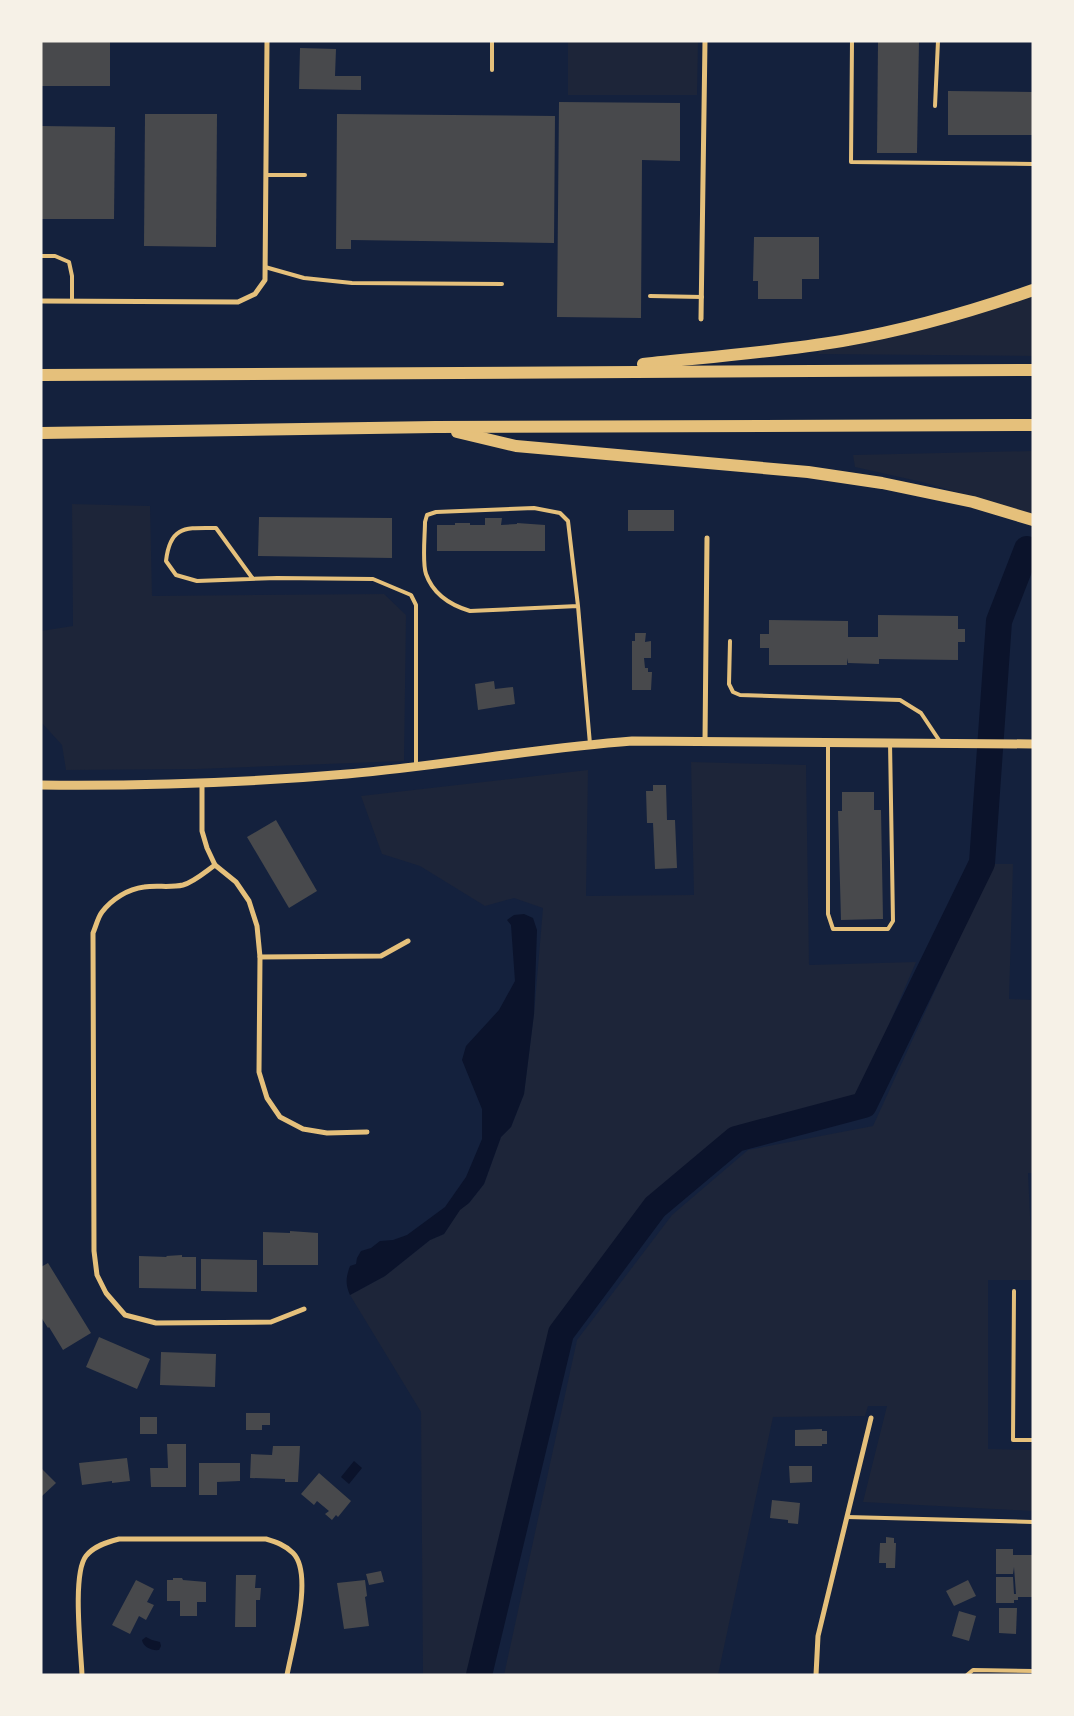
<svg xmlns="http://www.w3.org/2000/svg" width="1074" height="1716" font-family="'Public Sans',sans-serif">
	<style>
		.green { fill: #1d2539 }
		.water { fill: #0b132b }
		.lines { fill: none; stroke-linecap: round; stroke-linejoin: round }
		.river { stroke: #0b132b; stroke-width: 26 }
		.building { fill: #48494c }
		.service { stroke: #e5c07b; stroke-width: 4 }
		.minor { stroke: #e5c07b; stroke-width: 5 }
		.tertiary { stroke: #e5c07b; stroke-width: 9 }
		.motorway { stroke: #e5c07b; stroke-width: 12 }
	</style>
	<rect width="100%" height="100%" fill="#14213d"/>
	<!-- green -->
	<g class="green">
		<polygon points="568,41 698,41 697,95 568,95"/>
		<polygon points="1033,297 1033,356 818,354 819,351 885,339 946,324"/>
		<polygon points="1033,451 1033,514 922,482 855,467 853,455"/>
		<polygon points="72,504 150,506 152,596 384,594 406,615 404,761 197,769 66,770 62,745 41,722 41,631 73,626"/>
		<polygon points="691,762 806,765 809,965 916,962 859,1095 733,1132 650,1201 551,1330 471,1675 423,1675 421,1412 350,1295 385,1276 430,1240 444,1234 460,1209 469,1203 484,1184 501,1137 511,1127 524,1094 534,1014 543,908 514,898 485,906 420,866 382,854 361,796 588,770 586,896 694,895"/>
		<polygon points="993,864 1013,864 1009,999 1033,1000 1033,1173 1028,1173 1033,1280 988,1280 988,1449 1033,1450 1033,1511 863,1502 887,1406 868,1406 865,1416 773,1417 718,1675 504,1675 577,1340 672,1215 748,1150 873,1126"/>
	</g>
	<!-- water -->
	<g class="water">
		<path d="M 524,914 L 533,918 L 537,930 L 534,1014 L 524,1094 L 511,1127 L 501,1137 L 484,1184 L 469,1203 L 460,1210 L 444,1234 L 430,1240 L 385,1276 L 350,1295 C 345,1284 346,1277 350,1266 L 356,1264 L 357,1258 L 361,1251 L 371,1248 L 380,1241 L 393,1240 L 407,1235 L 445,1207 L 466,1177 L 482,1139 L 482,1109 L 462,1060 L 466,1046 L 499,1010 L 515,981 L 511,925 L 507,920 L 514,915 Z"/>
		<polygon points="354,1461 362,1468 349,1484 341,1477"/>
		<path d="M 146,1637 L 152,1640 L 160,1642 L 161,1646 L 159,1650 C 152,1651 143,1647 142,1640 Z"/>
	</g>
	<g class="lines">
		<!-- river -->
		<polyline class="river" points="479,1675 561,1333 655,1207 736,1139 864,1105 982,863 999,621 1027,549"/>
	</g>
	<!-- building -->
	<g class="building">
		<rect x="41" y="41" width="69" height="45"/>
		<polygon points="878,41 919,41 917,153 877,153"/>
		<polygon points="300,48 336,49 335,76 361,76 361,90 299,89"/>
		<polygon points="948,91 1033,92 1033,135 948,135"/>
		<polygon points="559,102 680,103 680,161 642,160 641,318 557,317"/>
		<polygon points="145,114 217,114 216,247 144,246"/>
		<polygon points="337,114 555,116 554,243 351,240 351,249 336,249"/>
		<polygon points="41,126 115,127 114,219 41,219"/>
		<polygon points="754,237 819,237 819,279 802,279 802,299 758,299 758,281 753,281"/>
		<rect x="628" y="510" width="46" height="21"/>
		<polygon points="259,517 392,518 392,558 258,556"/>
		<polygon points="485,518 502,518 501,525 517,524 517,523 545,525 545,551 437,551 437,525 455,525 455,523 470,523 470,525 485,525"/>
		<polygon points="878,615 958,616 958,629 965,629 965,642 958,642 958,660 879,659 879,664 848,663 847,658 847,665 769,665 769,648 760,648 760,634 769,634 769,620 848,621 848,637 878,637"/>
		<polygon points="635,633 646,633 645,642 651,641 651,658 644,658 645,668 648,668 648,672 652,672 651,690 632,690 632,641 635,641"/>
		<polygon points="494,681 495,689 513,687 515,704 478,710 475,684"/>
		<polygon points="653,785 666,785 667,820 675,820 677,868 655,869 653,823 647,823 646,791 653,791"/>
		<polygon points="842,792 874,792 874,810 881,810 883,919 841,920 838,811 842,811"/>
		<polygon points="276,820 317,891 289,908 247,837"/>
		<polygon points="290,1231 318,1233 318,1265 263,1265 263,1232 290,1233"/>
		<polygon points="182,1255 182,1257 196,1257 196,1289 139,1288 139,1256 167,1257 166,1256"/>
		<polygon points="201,1259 257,1260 257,1292 201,1291"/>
		<polygon points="48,1263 91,1333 63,1350 49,1327 48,1328 41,1317 41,1267"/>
		<polygon points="99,1337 150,1359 137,1389 86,1367"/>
		<polygon points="161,1352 216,1354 215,1387 160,1385"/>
		<polygon points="246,1413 270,1413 270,1425 262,1425 262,1430 246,1430"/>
		<rect x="140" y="1417" width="17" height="17"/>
		<polygon points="822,1429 822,1431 827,1431 827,1444 822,1444 822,1446 795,1446 795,1430"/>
		<polygon points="167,1444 186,1444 186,1487 151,1487 150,1468 168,1468"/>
		<polygon points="273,1446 300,1446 298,1482 285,1482 285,1479 250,1478 251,1454 272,1455"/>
		<polygon points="127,1458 130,1481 112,1483 112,1481 82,1485 79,1463"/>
		<polygon points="199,1463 240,1463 240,1481 217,1482 217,1495 199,1495"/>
		<polygon points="789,1466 812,1466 812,1482 790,1483"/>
		<polygon points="41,1468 56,1483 41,1497"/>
		<polygon points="319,1473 351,1501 338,1517 336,1515 332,1520 325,1514 329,1511 317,1501 314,1505 301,1494"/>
		<polygon points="772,1500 800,1503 798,1524 788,1523 788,1520 770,1518"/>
		<polygon points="886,1537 894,1538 894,1543 896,1543 895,1568 886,1568 886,1563 879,1563 880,1543 886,1543"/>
		<polygon points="996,1549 1013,1549 1013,1555 1033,1555 1033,1597 1018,1597 1018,1600 1014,1600 1014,1603 996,1603 996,1577 1013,1577 1014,1594 1016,1594 1014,1567 1013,1574 996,1574"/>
		<polygon points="381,1571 384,1582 369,1585 366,1574"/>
		<polygon points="236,1575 256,1575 255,1588 261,1588 260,1600 256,1600 256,1627 235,1627"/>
		<polygon points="173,1578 182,1578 183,1580 206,1582 206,1602 197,1602 197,1616 180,1616 180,1601 167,1601 167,1580 173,1580"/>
		<polygon points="136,1580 154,1589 147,1602 154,1605 146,1620 139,1616 130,1634 112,1625"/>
		<polygon points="365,1580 367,1596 365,1597 369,1626 344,1629 337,1583"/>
		<polygon points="968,1580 976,1596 954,1606 946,1591"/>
		<polygon points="999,1608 1017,1608 1016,1634 999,1633"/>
		<polygon points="959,1611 976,1616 969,1641 952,1636"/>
	</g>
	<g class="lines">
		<!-- service -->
		<g class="service">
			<polyline points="492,41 492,70"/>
			<polyline points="852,41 851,162 1033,164"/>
			<polyline points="935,106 938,41"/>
			<polyline points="266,175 305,175"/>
			<polyline points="41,256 55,256 69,262 72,276 72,301"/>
			<polyline points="265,267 304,278 352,283 502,284"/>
			<polyline points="650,296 702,297"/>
			<path d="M 253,579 L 216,528 C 186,528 170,525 166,561 L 176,575 L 197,581 L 277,578 L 373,579 L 411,595 L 416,605 L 416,767"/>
			<path d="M 578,606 L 470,611 C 450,605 433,594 426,574 C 422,563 425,535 425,522 L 427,515 L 436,512 L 534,508 L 560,513 L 568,521 L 578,606 L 590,744"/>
			<polyline points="730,641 729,684 733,692 740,695 900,700 921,713 941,743"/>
			<polyline points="828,743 828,914 833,929 888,929 893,921 890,742"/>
			<polyline points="1014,1291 1013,1440 1033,1440"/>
			<polyline points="847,1517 1033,1522"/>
			<polyline points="967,1675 973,1670 1033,1671"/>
		</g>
		<!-- minor -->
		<g class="minor">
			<polyline points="41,301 238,302 255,294 265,280 267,41"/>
			<polyline points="701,319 705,41"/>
			<polyline points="705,740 707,538"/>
			<polyline points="202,784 202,831 207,848 215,865 236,882 249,901 257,926 260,957 259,1072 267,1098 280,1117 303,1129 327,1133 367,1132"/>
			<path d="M 215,865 C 205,872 194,882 183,885 C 170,888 157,885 144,887 C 128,889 112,899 102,912 C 98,917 96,926 93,933 L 94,1251 L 97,1275 L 106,1293 L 125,1315 L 156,1323 L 271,1322 L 304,1309"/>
			<polyline points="260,957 381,956 408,941"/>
			<path d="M 82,1675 C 81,1650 72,1574 86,1556 C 94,1546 107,1542 119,1539 L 266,1539 C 276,1542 285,1545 293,1553 C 314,1574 292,1647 287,1675"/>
			<polyline points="816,1675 818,1636 871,1418"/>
		</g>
		<!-- tertiary -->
		<path class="tertiary" d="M 41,785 C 143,786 245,783 347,774 C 442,766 536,748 632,741 L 1033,744"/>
		<!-- motorway -->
		<g class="motorway">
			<path d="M 643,364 C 709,357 777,352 842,341 C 907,330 970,312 1033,290"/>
			<polyline points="41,375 1033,370"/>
			<polyline points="457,432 516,446 808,472 882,483 973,502 1033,520"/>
			<polyline points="41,433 435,427 1033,425"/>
		</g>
	</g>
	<!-- border -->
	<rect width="1074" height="1716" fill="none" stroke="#f6f1e7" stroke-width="85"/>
</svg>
